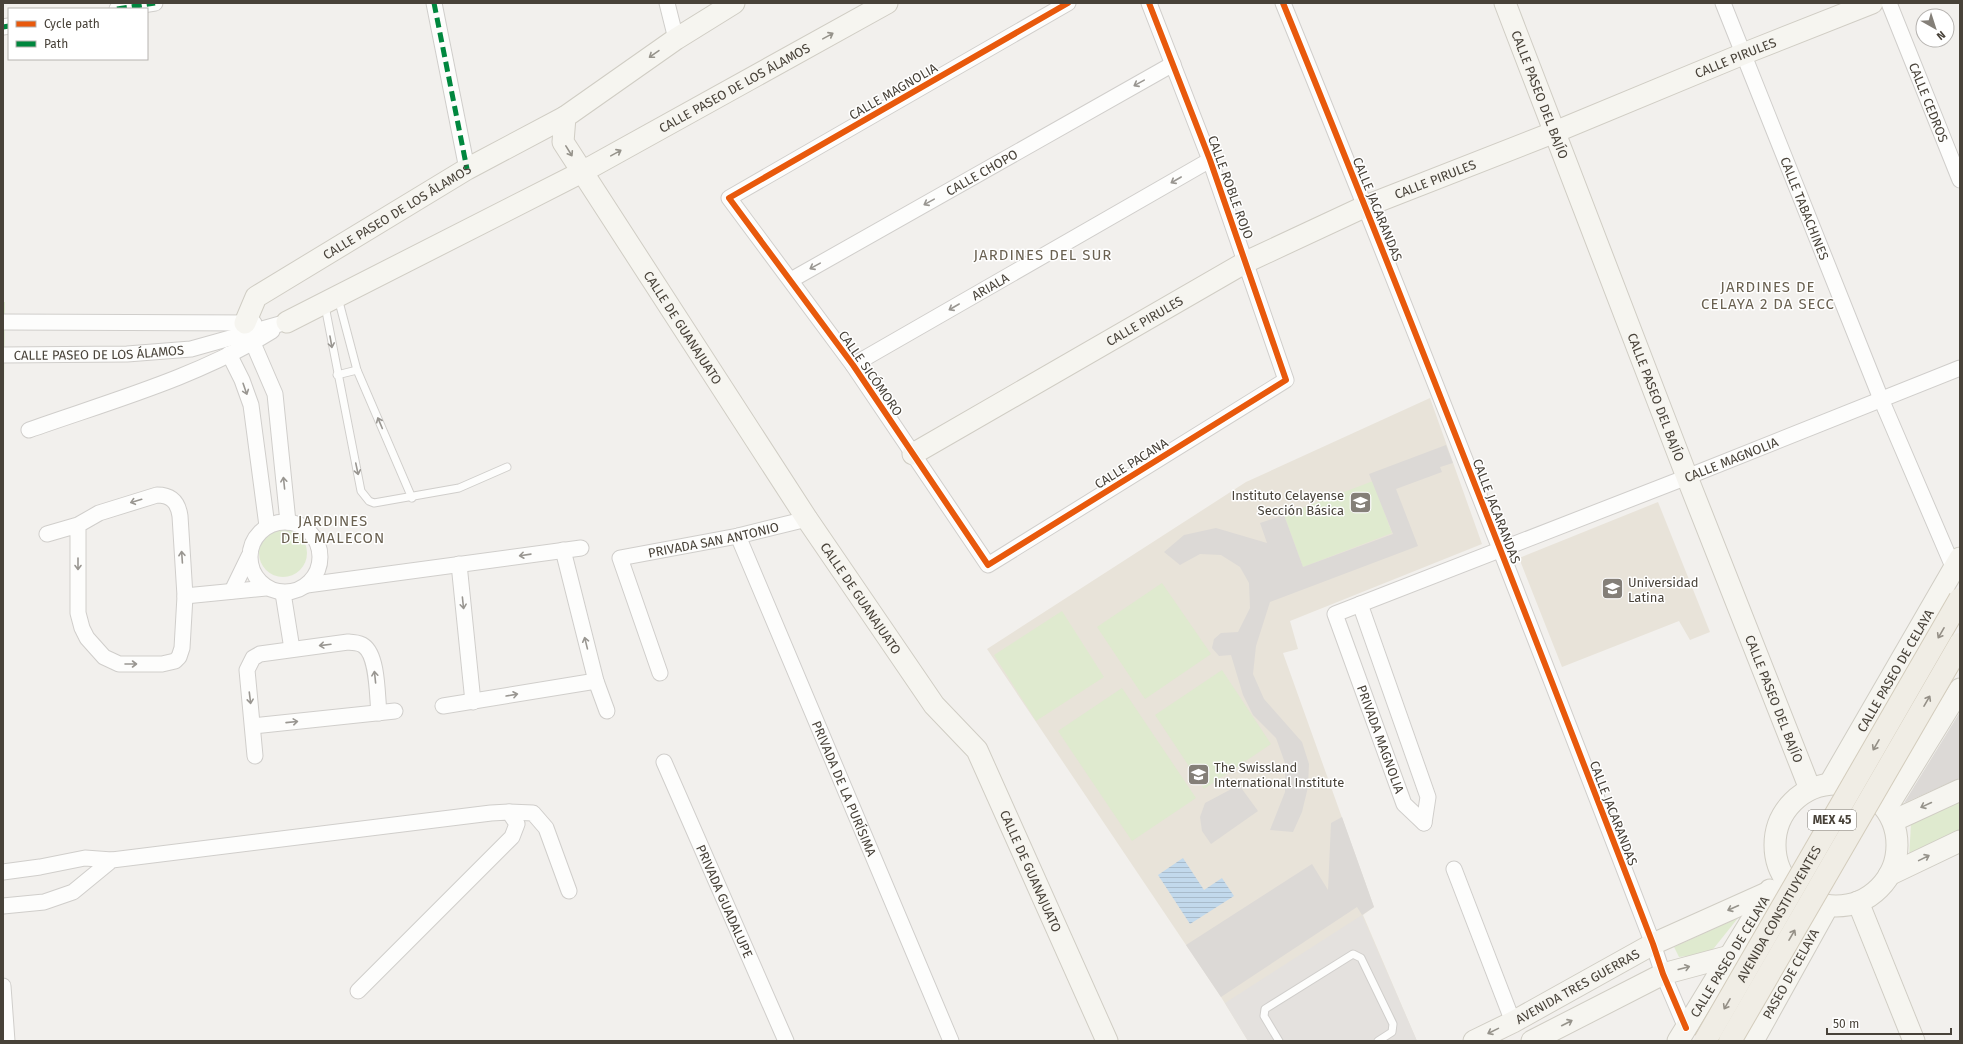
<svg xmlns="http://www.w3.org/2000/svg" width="1963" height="1044" font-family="'Fira Sans',sans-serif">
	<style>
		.education { fill: #e8e3d9 }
		.grass { fill: url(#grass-dots) }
		.park { fill: #dfeacf }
		.parking { fill: #e4e1de }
		.water { fill: url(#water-rules) }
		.building { fill: #dcd9d6 }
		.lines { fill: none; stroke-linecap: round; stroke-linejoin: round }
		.lane-casing { stroke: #d0cecb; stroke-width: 9 }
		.street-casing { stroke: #d0cecb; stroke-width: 17 }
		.secondary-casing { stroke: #d0cdc4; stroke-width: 23 }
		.lane { stroke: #fdfdfc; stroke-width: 7 }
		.street { stroke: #fdfdfc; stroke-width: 15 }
		.secondary { stroke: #f6f5f0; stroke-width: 21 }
		.primary-bridge-casing { stroke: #d3ccbc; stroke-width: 24; stroke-linecap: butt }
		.primary-bridge { stroke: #f0ede5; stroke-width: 22 }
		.quiet { stroke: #00873e; stroke-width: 5; stroke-dasharray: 10 5; stroke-linecap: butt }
		.cycleway-casing { stroke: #fff; stroke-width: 8 }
		.cycleway { stroke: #e8590c; stroke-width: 6 }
		.oneway { stroke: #96938b }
		.oneway2 { stroke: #999691 }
		.oneway3 { stroke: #948f86 }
		.labels { text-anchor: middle; stroke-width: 3; stroke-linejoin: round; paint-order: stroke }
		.shield { fill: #fff; stroke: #7f7b74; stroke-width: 1 }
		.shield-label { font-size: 12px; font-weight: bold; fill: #484239 }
		.street-label { font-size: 13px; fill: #484239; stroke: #fff }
		.poi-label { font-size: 13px; fill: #484239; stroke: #fff; text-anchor: start }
		.quarter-label { font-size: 15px; letter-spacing: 1px; fill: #6a6151; stroke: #fff }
	</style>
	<defs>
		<pattern id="grass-dots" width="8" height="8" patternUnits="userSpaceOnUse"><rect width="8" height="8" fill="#dfeacf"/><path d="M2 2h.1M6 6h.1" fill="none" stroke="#c1cab2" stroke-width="1.8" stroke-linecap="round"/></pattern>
		<pattern id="water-rules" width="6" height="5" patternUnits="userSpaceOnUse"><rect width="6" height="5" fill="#c2d9ec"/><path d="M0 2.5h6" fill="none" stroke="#a8bbcb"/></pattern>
	</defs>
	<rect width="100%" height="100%" fill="#f2f0ed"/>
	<!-- education -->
	<g class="education">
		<polygon points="1430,398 1482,544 1290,621 1298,649 1283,653 1374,907 1363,915 1417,1041 1248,1041 1221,997 987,649 1246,482"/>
		<polygon points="1658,502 1710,632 1690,640 1679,621 1562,667 1519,558"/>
	</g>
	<!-- grass -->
	<polygon class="grass" points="3,302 5,302 3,497"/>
	<!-- park -->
	<g class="park">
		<polygon points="1373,481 1392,533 1303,567 1284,515"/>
		<circle cx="283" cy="553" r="24"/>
		<polygon points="1162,583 1211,654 1145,699 1097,627"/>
		<polygon points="1062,611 1104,677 1036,721 994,655"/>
		<polygon points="1222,670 1271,744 1204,789 1155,715"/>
		<polygon points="1122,688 1196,798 1132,841 1058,731"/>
		<polygon points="1960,801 1960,833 1909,858 1911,824"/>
		<polygon points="1738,918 1710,953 1679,957 1674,947"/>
	</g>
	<!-- parking -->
	<polygon class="parking" points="1362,915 1417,1041 1248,1041 1225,1003"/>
	<!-- water -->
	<polygon class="water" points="1183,858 1204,890 1222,878 1234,896 1190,924 1158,875"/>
	<!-- building -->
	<g class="building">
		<polygon points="1446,445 1453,463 1440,467 1442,472 1396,489 1418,546 1270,602 1256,646 1253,674 1264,699 1302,742 1309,764 1308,787 1302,812 1293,832 1270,830 1285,792 1285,763 1276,738 1253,715 1243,695 1231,655 1219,656 1212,648 1214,639 1221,633 1238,632 1250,608 1249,583 1240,567 1221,555 1200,554 1180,565 1164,552 1184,535 1216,528 1267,543 1260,523 1284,515 1303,567 1393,534 1369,474"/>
		<polygon points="1960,712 1960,778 1904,803"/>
		<polygon points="1239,785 1258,811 1211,844 1202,831 1200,817 1205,803"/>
		<polygon points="1342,817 1374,907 1362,915 1357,907 1221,997 1186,945 1312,864 1328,890 1331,823"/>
	</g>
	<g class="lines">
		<defs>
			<g id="lane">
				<polyline points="338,298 357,370 412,498"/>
				<polyline points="325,306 361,491 369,501 374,503 459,488 507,467"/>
				<polyline points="337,375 357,370"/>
				<polyline points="1279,1041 1264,1016 1265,1009 1353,954 1361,958 1393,1024 1392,1032 1378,1041"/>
			</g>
			<g id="street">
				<polyline points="434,3 467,169"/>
				<polyline points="667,3 676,39"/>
				<polyline points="1068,3 729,198 853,365 988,565 1286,380 1210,160 1149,3"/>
				<path d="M 1283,3 C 1410,315 1532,629 1653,944 L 1663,974 L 1686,1028"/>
				<path id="s1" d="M 1723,3 L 1881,399 L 1954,569"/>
				<path id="s2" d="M 1889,3 L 1960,180"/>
				<polyline points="117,9 155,3"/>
				<polyline points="3,27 9,26"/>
				<path id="s3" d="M 791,280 L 1173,64"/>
				<polyline points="3,322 254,323"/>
				<polyline points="253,343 275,394 288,522"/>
				<polyline points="229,354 242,380 251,405 267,526"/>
				<path id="s4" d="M 3,355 L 127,354 L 191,349 L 287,322"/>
				<path id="s5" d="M 853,365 L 1210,160"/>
				<path d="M 29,430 C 111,401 198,377 272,331"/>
				<circle cx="285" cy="557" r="35"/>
				<path d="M 47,534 L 78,525 L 99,513 L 157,495 C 171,495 178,502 180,516 L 185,596 L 182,648 L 179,657 L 175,661 L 162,664 L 119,664 L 104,657 L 87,638 L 82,628 L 78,613 L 78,525"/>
				<path id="s6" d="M 738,536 L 951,1041"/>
				<polyline points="563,550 596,681 607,711"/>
				<polyline points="459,564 473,702"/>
				<polyline points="307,585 581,548"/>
				<polyline points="232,591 249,556"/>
				<polyline points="283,593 292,649"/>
				<polyline points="185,596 266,588"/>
				<polyline points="1360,604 1428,797 1424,823"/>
				<path id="s7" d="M 660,673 L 620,558 L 738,536 L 807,519"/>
				<polyline points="443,706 596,681"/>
				<polyline points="253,726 395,711"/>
				<path d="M 255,756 L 247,670 L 253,658 L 260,654 L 348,642 C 354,643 359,642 364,646 C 378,656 377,696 379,713"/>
				<path id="s8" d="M 664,762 L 786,1041"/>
				<polyline points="509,812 533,813 546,828 569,891"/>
				<path id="s9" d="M 1424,823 L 1404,804 L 1335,614 L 1687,477 L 1960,368"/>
				<polyline points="1454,869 1513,1022"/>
				<polyline points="3,872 40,867 85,858 112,860"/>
				<polyline points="3,906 44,902 73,892 112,860 491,813 509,812 517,824 512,837 358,991"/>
				<polyline points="3,986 7,1041"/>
			</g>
			<g id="secondary">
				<path id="s10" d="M 734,3 L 676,39 L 565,117 L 563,142 L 807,519 L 934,705 L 977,750 L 1107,1041"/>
				<path id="s11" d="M 1505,3 L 1687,477 L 1810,789"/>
				<path id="s12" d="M 287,322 L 582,172 L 887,3"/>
				<path id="s13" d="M 245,323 L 256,297 L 467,169 L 565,117"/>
				<path id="s14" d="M 913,454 L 1246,262 L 1366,206 L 1555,132 L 1743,54 L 1872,3"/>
				<path id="s15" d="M 1830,783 L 1960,558"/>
				<circle cx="1836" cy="845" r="61"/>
				<polyline points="1886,809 1960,689"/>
				<polyline points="1893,821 1960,790"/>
				<polyline points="1889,875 1960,841"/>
				<polyline points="1858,902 1914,1041"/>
				<path id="s16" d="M 1474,1041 L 1513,1022 L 1653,944 L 1769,892"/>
				<polyline points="1532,1041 1663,974 1730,956"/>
				<path id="s17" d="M 1678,1041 L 1770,890"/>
				<path id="s18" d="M 1753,1041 L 1828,906"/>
			</g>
		</defs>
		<!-- lane casing -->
		<use href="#lane" class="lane-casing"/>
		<!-- street casing -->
		<use href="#street" class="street-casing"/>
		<!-- secondary casing -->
		<use href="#secondary" class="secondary-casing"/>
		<!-- lane -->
		<use href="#lane" class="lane"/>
		<!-- street -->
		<use href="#street" class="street"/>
		<!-- secondary -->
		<use href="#secondary" class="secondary"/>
		<defs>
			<g id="primary-bridge">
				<path id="s19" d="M 1705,1041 L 1960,599"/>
				<polyline points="1730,1041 1960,644"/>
			</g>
		</defs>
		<!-- primary-bridge casing -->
		<use href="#primary-bridge" class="primary-bridge-casing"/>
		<!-- primary-bridge -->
		<use href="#primary-bridge" class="primary-bridge"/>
		<!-- quiet -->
		<g class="quiet">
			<polyline points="434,3 467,169"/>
			<polyline points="117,9 155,3"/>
			<polyline points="3,27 9,26"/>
		</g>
		<defs>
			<g id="cycleway">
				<polyline points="1068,3 729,198 853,365 988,565 1286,380 1210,160 1149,3"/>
				<path d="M 1283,3 C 1410,315 1532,629 1653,944 L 1663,974 L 1686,1028"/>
			</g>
		</defs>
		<!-- cycleway casing -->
		<use href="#cycleway" class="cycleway-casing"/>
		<!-- cycleway -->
		<use href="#cycleway" class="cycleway"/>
	</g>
	<!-- one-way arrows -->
	<defs><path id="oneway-shaft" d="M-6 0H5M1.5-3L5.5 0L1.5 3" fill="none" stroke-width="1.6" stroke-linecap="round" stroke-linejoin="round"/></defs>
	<g class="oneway">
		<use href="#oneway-shaft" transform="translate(828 36) rotate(-29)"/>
		<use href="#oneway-shaft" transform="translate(654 54) rotate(145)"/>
		<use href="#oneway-shaft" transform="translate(569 151) rotate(58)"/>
		<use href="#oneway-shaft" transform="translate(616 153) rotate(-29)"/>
		<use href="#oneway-shaft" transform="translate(1926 805) rotate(155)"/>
		<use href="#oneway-shaft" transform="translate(1924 858) rotate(-26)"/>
		<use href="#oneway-shaft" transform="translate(1733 908) rotate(156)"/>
		<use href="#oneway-shaft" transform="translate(1684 968) rotate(-15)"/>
		<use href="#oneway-shaft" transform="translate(1567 1023) rotate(-27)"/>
		<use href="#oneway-shaft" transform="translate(1493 1031) rotate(154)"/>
	</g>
	<g class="oneway2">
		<use href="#oneway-shaft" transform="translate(1139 83) rotate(151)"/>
		<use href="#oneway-shaft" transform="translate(1176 180) rotate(150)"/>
		<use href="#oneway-shaft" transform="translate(929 202) rotate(151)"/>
		<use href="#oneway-shaft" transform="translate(815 266) rotate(151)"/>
		<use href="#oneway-shaft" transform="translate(954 307) rotate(150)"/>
		<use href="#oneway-shaft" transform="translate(331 342) rotate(80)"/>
		<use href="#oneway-shaft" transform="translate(245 389) rotate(71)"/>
		<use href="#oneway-shaft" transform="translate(380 423) rotate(-113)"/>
		<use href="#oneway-shaft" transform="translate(357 469) rotate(78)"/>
		<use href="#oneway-shaft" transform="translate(284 483) rotate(-96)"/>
		<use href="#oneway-shaft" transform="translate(136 501) rotate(163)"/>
		<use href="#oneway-shaft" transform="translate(525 555) rotate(172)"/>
		<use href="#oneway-shaft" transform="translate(182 557) rotate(-94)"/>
		<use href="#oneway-shaft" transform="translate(78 564) rotate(90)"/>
		<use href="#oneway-shaft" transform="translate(463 603) rotate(84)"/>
		<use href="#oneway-shaft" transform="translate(586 643) rotate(-104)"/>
		<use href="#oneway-shaft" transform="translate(325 645) rotate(173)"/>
		<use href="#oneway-shaft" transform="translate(131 664)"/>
		<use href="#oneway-shaft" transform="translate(375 677) rotate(-96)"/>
		<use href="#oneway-shaft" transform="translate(512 695) rotate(-10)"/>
		<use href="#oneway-shaft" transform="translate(250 698) rotate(83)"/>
		<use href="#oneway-shaft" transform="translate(292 722) rotate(-6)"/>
	</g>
	<g class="oneway3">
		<use href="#oneway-shaft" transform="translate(1941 633) rotate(120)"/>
		<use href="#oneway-shaft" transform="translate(1927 701) rotate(-60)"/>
		<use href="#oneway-shaft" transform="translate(1876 745) rotate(120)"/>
		<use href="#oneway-shaft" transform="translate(1792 935) rotate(-60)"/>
		<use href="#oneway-shaft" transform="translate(1727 1004) rotate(120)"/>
	</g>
	<!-- icons -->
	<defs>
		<symbol id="school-square" viewBox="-11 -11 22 22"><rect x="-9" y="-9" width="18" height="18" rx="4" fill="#847f78" stroke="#fff"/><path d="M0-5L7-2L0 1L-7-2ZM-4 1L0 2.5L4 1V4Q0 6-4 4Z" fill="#fff"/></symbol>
		<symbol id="university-square" viewBox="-11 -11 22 22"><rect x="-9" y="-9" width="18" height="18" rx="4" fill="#847f78" stroke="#fff"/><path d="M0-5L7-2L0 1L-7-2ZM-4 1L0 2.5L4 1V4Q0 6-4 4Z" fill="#fff"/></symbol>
	</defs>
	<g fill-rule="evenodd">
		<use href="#school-square" x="1348" y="490" width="25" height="25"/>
		<use href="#university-square" x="1600" y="576" width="25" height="25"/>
		<use href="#school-square" x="1186" y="762" width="25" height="25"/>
	</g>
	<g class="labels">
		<!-- shield labels -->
		<rect class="shield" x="1808" y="810" width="48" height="20" rx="3"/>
		<g class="shield-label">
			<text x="1832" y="824">MEX 45</text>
		</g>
		<!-- street labels -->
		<g class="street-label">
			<text dy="5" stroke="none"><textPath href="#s14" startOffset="915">CALLE PIRULES</textPath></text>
			<text dy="5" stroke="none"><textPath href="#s12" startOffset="505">CALLE PASEO DE LOS ÁLAMOS</textPath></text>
			<text transform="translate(893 91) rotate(-30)" y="5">CALLE MAGNOLIA</text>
			<text dy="5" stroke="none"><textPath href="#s11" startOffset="98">CALLE PASEO DEL BAJÍO</textPath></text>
			<text dy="5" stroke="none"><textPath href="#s2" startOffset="107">CALLE CEDROS</textPath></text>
			<text dy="5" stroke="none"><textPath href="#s3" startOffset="219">CALLE CHOPO</textPath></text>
			<text dy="5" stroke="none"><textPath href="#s14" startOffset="591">CALLE PIRULES</textPath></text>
			<text transform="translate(1231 187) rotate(70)" y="5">CALLE ROBLE ROJO</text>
			<text transform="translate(1378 209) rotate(68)" y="5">CALLE JACARANDAS</text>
			<text dy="5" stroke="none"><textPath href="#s1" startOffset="221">CALLE TABACHINES</textPath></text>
			<text dy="5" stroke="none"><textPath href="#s13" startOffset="193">CALLE PASEO DE LOS ÁLAMOS</textPath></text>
			<text dy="5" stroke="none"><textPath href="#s5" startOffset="158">ARIALA</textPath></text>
			<text dy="5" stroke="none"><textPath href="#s14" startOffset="267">CALLE PIRULES</textPath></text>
			<text dy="5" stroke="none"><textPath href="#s10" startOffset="450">CALLE DE GUANAJUATO</textPath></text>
			<text dy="5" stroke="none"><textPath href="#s4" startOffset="96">CALLE PASEO DE LOS ÁLAMOS</textPath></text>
			<text transform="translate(871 373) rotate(55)" y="5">CALLE SICÓMORO</text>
			<text dy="5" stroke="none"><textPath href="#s11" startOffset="422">CALLE PASEO DEL BAJÍO</textPath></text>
			<text dy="5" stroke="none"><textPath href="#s9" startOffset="655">CALLE MAGNOLIA</textPath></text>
			<text transform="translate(1131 463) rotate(-32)" y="5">CALLE PACANA</text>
			<text transform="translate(1497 511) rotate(69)" y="5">CALLE JACARANDAS</text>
			<text dy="5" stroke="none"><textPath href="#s7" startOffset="217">PRIVADA SAN ANTONIO</textPath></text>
			<text dy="5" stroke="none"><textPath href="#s10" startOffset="774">CALLE DE GUANAJUATO</textPath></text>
			<text dy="5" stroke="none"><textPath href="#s15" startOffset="130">CALLE PASEO DE CELAYA</textPath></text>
			<text dy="5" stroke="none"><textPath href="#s11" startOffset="746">CALLE PASEO DEL BAJÍO</textPath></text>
			<text transform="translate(1381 739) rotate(70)" y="5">PRIVADA MAGNOLIA</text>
			<text dy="5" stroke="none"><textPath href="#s6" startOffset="274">PRIVADA DE LA PURÍSIMA</textPath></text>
			<text transform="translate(1614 813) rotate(69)" y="5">CALLE JACARANDAS</text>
			<text dy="5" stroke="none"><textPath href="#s10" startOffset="1098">CALLE DE GUANAJUATO</textPath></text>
			<text dy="5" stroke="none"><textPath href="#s8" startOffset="152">PRIVADA GUADALUPE</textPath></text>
			<text dy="5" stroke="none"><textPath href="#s19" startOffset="147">AVENIDA CONSTITUYENTES</textPath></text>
			<text dy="5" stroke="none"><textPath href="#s17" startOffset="99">CALLE PASEO DE CELAYA</textPath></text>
			<text dy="5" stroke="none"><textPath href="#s18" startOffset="77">PASEO DE CELAYA</textPath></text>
			<text dy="5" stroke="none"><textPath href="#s16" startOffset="117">AVENIDA TRES GUERRAS</textPath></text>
		</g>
		<!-- poi labels -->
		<g class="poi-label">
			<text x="1344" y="500" text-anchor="end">Instituto Celayense<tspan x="1344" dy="15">Sección Básica</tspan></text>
			<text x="1628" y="587">Universidad<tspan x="1628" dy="15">Latina</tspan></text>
			<text x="1214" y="772">The Swissland<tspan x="1214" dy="15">International Institute</tspan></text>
		</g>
		<!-- quarter labels -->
		<g class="quarter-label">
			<text x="1043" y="260">JARDINES DEL SUR</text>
			<text x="1768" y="292">JARDINES DE<tspan x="1768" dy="17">CELAYA 2 DA SECC</tspan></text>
			<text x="333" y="526">JARDINES<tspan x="333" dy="17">DEL MALECON</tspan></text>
		</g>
	</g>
	<!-- border -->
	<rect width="1963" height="1044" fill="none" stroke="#484239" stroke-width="8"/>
	<!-- legend -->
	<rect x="8" y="8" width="140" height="52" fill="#ffffff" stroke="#b6b3b0"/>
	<rect x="16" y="21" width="20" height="6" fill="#e8590c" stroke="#b6b3b0"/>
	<text x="44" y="28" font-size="12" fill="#484239">Cycle path</text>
	<rect x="16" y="41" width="20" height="6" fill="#00873e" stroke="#b6b3b0"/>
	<text x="44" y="48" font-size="12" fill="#484239">Path</text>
	<!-- north arrow -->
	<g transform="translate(1935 28) rotate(141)"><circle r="19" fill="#ffffff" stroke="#b6b3b0"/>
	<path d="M0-3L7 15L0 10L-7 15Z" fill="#847f78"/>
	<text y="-6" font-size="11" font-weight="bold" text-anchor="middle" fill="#484239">N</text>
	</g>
	<!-- scale -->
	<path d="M1827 1028v6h124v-6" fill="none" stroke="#484239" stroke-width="2"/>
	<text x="1833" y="1028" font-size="12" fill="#484239" stroke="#ffffff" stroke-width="3" paint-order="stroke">50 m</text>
</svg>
